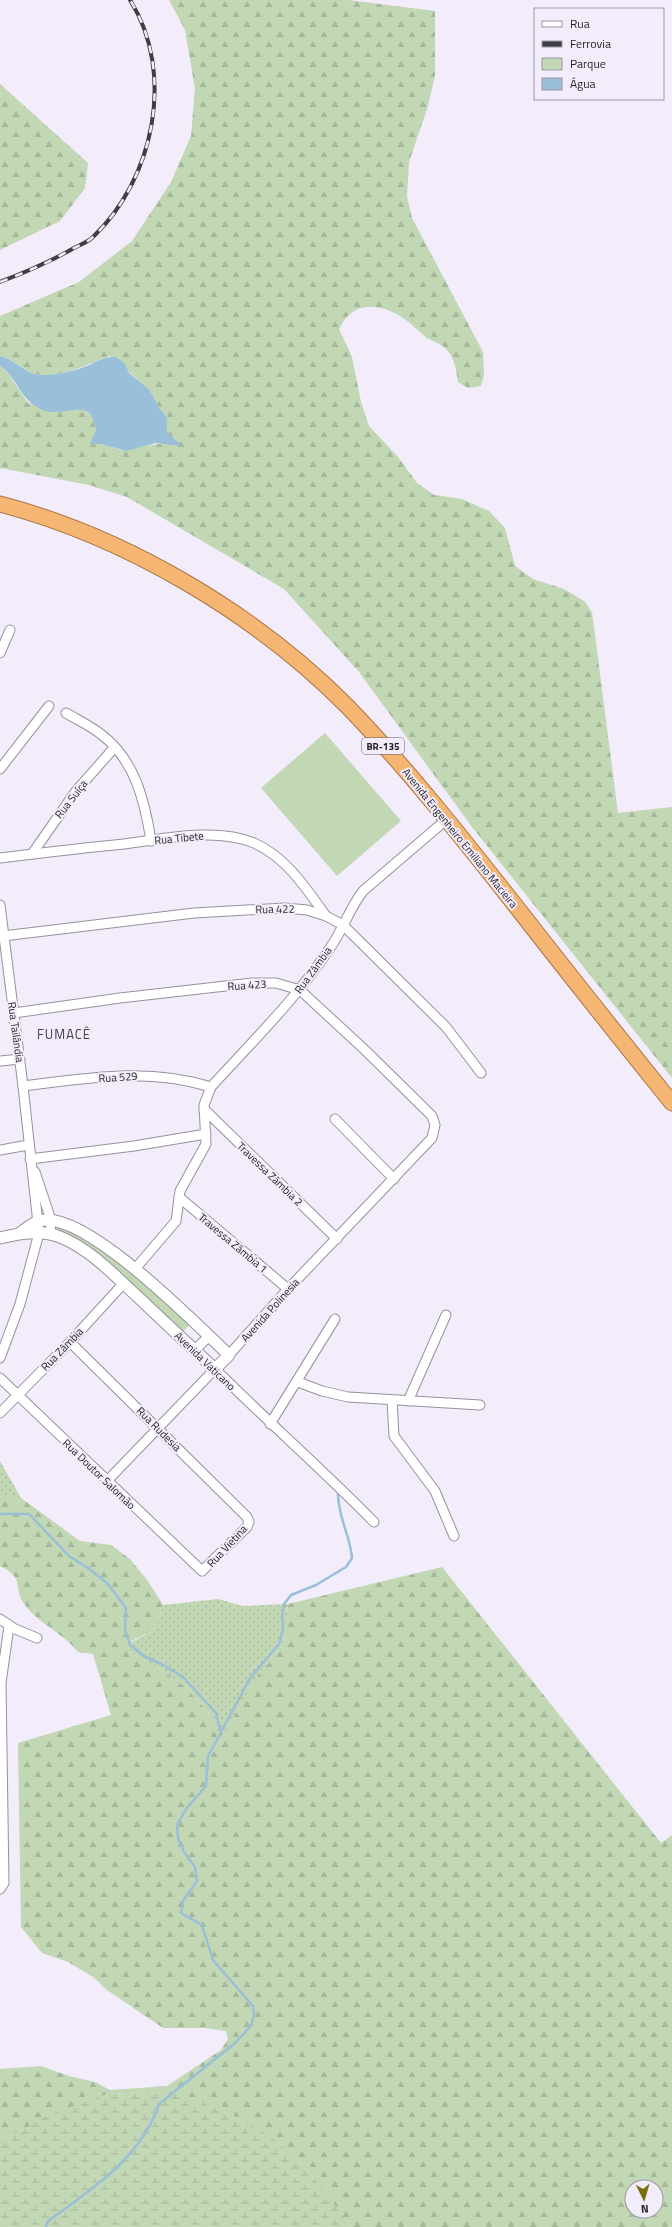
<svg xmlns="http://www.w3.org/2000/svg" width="672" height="2227" font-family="'Titillium Web',sans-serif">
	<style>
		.grass { fill: url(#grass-dots) }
		.forest { fill: url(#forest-firs); fill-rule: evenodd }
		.wetland { fill: url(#wetland-marsh) }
		.green { fill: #c2d7b3 }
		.water { fill: #99bfd9 }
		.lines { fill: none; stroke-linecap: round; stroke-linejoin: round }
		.stream { stroke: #99bfd9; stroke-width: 2.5 }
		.minor-casing { stroke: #97919f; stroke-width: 11 }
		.tertiary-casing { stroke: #97919f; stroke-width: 13 }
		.trunk-casing { stroke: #aa7541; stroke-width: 17 }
		.minor { stroke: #fff; stroke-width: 9 }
		.tertiary { stroke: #fff; stroke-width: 11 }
		.trunk { stroke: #f6b673; stroke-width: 15 }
		.rail-casing { stroke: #403d44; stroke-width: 4 }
		.rail { stroke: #f2ecfb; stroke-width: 2.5; stroke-dasharray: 8; stroke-linecap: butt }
		.labels { text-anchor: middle; stroke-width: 4; stroke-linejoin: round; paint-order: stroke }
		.shield { fill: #f2ecfb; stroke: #605c64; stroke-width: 1 }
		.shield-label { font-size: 10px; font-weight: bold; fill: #211f24 }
		.street-label { font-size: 11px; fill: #211f24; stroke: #f2ecfb }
		.quarter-label { font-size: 13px; letter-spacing: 1px; fill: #433e4a; stroke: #f2ecfb }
	</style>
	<defs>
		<pattern id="grass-dots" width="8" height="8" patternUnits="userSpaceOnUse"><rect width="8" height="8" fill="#c2d7b3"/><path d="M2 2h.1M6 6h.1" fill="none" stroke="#a6b89a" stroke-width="1.8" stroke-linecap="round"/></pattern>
		<pattern id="forest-firs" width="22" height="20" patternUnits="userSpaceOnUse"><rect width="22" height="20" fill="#c2d7b3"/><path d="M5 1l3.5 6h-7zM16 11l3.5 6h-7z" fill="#a6b89a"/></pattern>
		<pattern id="wetland-marsh" width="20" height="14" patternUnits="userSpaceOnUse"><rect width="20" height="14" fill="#c2d7b3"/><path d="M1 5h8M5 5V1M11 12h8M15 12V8" fill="none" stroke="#a6b89a"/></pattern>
	</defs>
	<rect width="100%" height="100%" fill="#f2ecfb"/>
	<!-- grass -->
	<g class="grass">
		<polygon points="0,1461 21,1498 0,1498"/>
		<path d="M 218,1599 L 243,1606 L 288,1604 L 285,1637 L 279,1651 L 256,1678 L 219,1744 L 211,1715 L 185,1687 L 166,1673 L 134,1655 L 125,1645 C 149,1633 157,1634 163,1605 Z"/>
	</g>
	<!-- forest -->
	<g class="forest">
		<path d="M 169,0 L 348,0 L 435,11 L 435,75 L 428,106 L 409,162 L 407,196 L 412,218 L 483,352 L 484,375 L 481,386 L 468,388 L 458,382 C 456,370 455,357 445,348 C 441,344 433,341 427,338 C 419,332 413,325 406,320 C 382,303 353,299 339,329 L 352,357 L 361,402 L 369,426 L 398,457 L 417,483 L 434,495 L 462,499 L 489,511 L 505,528 L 515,566 L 533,579 L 564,589 L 584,601 L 592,612 L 618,813 L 672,807 L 672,1078 L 472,827 L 359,672 L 284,589 L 127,497 L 89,485 L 0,468 L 0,366 L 8,373 L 28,403 L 75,410 L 82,410 L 91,414 L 96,430 L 91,444 L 101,443 L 120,450 L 177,441 L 167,433 L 165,425 L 167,417 L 160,409 L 149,389 L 110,356 C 86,364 63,379 36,374 C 23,371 13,359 0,356 L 0,316 L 79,282 L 132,241 L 171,182 L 191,136 L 195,89 L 185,30 Z"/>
		<polygon points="0,84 88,163 85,188 60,221 0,250"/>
		<path d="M 6,1496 L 21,1498 L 80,1541 L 111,1545 L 130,1559 L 148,1581 L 163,1605 C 156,1637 149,1630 125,1645 L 134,1655 L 166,1673 L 185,1687 L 211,1715 L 219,1743 L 256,1678 L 279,1651 L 285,1637 L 288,1604 L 442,1567 L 661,1843 L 672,1835 L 672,2227 L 351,2227 L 301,2163 L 279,2143 L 166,2092 L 107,2094 L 0,2140 L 0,2069 L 41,2066 L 69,2076 L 95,2082 L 110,2090 L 167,2086 L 221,2050 L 228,2039 L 226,2031 L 204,2028 L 163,2028 L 107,1990 L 93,1977 L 68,1962 L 42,1953 L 21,1927 L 18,1743 L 111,1715 L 93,1654 L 78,1652 C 63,1633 39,1624 25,1605 C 12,1587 26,1578 0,1566 L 0,1497 ZM 632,2187 L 656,2187 L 656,2211 L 632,2211 Z"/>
	</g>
	<!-- wetland -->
	<path class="wetland" d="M 166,2092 C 205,2102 248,2118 280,2144 C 308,2166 330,2198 351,2227 L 0,2227 L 0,2140 L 23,2130 L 50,2114 L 107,2094 Z"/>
	<!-- green -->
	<g class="green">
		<polygon points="325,733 401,821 337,876 261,788"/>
		<polygon points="59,1225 98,1246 118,1260 190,1324 183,1332 56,1230"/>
	</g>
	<!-- water -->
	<path class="water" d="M 0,356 C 13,359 23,371 35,374 C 50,377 70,372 84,367 C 95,363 103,356 116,357 L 125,364 L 129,373 L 149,389 L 160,409 L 167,417 C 166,437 166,430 180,444 L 180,446 L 156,443 L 126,451 L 101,444 L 90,444 L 96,430 L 91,414 C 79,404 61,415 46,411 C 19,402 20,380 0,366 Z"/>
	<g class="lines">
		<!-- stream -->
		<g class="stream">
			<path d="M 0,1514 L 29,1514 L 69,1556 L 88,1568 L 107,1583 L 126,1608 L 125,1629 L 130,1645 L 144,1656 L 165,1666 L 183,1677 L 216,1713 L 221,1733 L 208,1756 L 206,1786 L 186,1809 L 177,1825 L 178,1838 L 184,1852 L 195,1867 L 197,1881 L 183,1901 L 181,1913 L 202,1925 L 213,1960 L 253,2006 L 254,2015 L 251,2026 L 234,2044 L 159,2104 C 141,2158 92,2189 48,2221 L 46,2227"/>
			<path d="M 221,1732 L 250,1678 L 279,1644 L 283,1629 L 282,1616 L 284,1604 L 291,1595 L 316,1585 L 346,1567 L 352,1558 C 350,1535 338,1517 338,1494"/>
		</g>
		<defs>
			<g id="minor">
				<polyline points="0,653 10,630"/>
				<path d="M 66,713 C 78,720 91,726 102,735 C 135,760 145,802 151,841"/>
				<polyline points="0,769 49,706"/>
				<polyline points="32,854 76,791 114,748"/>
				<path d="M 0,858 C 41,853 83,848 124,844 C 164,839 216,827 254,843 C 286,857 306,888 326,916"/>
				<polyline points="0,905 23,1086 39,1233 20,1304 0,1358"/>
				<polyline points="3,936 194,913 285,908 307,910 326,916 343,925 446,1027 481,1073"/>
				<polyline points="14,1013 120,998 252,983 276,983 300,990 365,1050 432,1116 435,1125 432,1138 288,1289 229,1355"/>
				<polyline points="0,1061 20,1059"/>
				<path d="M 23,1086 C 88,1078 148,1067 211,1087"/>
				<polyline points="204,1109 337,1239"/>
				<polyline points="335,1119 394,1179"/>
				<polyline points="0,1150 28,1145"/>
				<polyline points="30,1159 134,1146 206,1134"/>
				<polyline points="35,1172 51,1220 50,1234"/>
				<polyline points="179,1197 288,1289"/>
				<path d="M 135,1269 L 176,1221 L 180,1191 L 206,1144 L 204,1105 L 211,1087 C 252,1042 296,999 330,948 C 343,930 349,909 363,891 L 447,819"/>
				<polyline points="195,1350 209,1336"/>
				<polyline points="0,1378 202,1571 247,1527 249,1522 247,1517 70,1342"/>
				<polyline points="298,1382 322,1391 348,1397 480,1405"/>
				<polyline points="392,1400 394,1436 435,1491 454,1536"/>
				<polyline points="408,1401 446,1315"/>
				<polyline points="0,1413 70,1342 123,1284"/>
				<polyline points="270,1424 335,1319"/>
				<path d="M 107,1481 L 215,1369 C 267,1421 322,1469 374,1522"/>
				<polyline points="0,1619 15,1629 37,1638"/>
				<polyline points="0,1889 4,1883 1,1683 9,1626"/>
			</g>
			<path id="tertiary" d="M 0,1238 C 19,1233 41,1229 60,1237 C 90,1249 114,1275 137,1296 C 163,1321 189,1345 215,1369 L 229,1355 C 194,1322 92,1218 46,1220 C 36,1220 28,1227 20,1233"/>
			<path id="trunk" d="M 0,504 C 126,537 256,614 347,706 C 406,767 459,834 511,900 C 564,968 618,1036 672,1103"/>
		</defs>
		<!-- minor casing -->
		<use href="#minor" class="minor-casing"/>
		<!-- tertiary casing -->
		<use href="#tertiary" class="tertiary-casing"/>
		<!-- trunk casing -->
		<use href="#trunk" class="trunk-casing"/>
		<!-- minor -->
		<use href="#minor" class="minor"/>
		<!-- tertiary -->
		<use href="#tertiary" class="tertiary"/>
		<!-- trunk -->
		<use href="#trunk" class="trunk"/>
		<defs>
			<path id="rail" d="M 0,282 C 26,272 50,262 74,248 C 80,245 88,242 93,237 C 154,179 176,73 130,0"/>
		</defs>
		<!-- rail casing -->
		<use href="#rail" class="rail-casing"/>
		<!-- rail -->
		<use href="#rail" class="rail"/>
	</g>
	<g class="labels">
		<!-- shield labels -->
		<rect class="shield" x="362" y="738" width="42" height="16" rx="3"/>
		<g class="shield-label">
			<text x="383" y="750">BR-135</text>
		</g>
		<!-- street labels -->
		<g class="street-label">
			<text transform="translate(71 799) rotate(-52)" y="4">Rua Suíça</text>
			<text transform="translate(179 838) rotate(-6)" y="4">Rua Tibete</text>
			<text transform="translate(460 838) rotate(51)" y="4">Avenida Engenheiro Emiliano Macieira</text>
			<text transform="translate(275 909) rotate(-1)" y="4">Rua 422</text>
			<text transform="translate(313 970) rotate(-54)" y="4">Rua Zâmbia</text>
			<text transform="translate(247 985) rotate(-4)" y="4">Rua 423</text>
			<text transform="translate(16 1032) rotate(82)" y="4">Rua Tailândia</text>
			<text transform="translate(118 1077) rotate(-4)" y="4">Rua 529</text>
			<text transform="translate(270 1174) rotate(44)" y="4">Travessa Zâmbia 2</text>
			<text transform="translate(233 1243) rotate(40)" y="4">Travessa Zâmbia 1</text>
			<text transform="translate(270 1310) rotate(-48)" y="4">Avenida Polinesia</text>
			<text transform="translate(62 1349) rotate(-46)" y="4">Rua Zâmbia</text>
			<text transform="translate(205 1361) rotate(44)" y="4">Avenida Vaticano</text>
			<text transform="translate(159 1429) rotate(45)" y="4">Rua Rudesia</text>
			<text transform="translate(99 1474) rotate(44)" y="4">Rua Doutor Salomão</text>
			<text transform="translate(227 1546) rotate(-47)" y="4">Rua Vietina</text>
		</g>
		<!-- quarter labels -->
		<g class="quarter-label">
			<text x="64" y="1039">FUMACÊ</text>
		</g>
	</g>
	<!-- legend -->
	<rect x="534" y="8" width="130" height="92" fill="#f2ecfb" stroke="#9e9aa5"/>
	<rect x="542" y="21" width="20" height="6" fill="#ffffff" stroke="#9e9aa5"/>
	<text x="570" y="28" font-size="12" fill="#211f24">Rua</text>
	<rect x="542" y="41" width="20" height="6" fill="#403d44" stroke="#9e9aa5"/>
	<text x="570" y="48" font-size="12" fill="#211f24">Ferrovia</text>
	<rect x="542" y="58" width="20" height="12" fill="#c2d7b3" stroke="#9e9aa5"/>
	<text x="570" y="68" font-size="12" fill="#211f24">Parque</text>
	<rect x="542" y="78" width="20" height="12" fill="#99bfd9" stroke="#9e9aa5"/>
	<text x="570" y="88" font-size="12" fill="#211f24">Água</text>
	<!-- north arrow -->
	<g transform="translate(644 2199) rotate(175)"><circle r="19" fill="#f2ecfb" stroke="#9e9aa5"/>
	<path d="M0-3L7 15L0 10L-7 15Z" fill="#7b6f0e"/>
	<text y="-6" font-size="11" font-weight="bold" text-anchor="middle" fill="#211f24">N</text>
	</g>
</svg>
